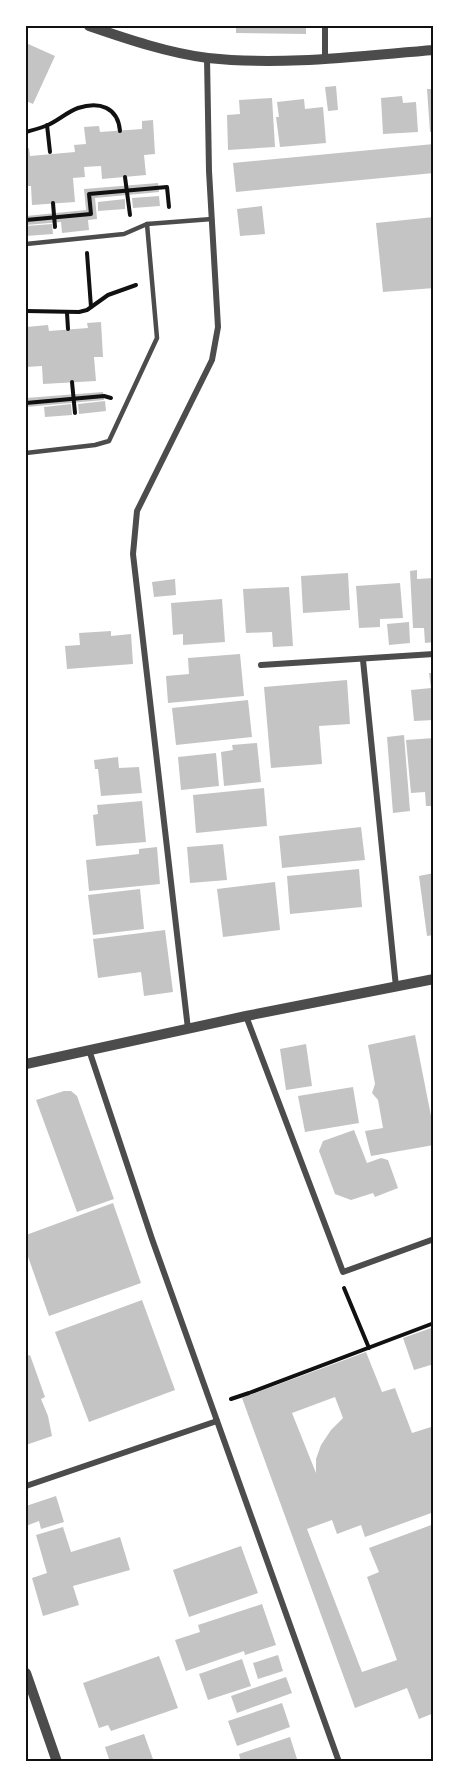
<svg xmlns="http://www.w3.org/2000/svg" width="459" height="1787" font-family="'Exo 2',sans-serif">
	<style>
		.building { fill: #c4c4c4; fill-rule: evenodd }
		.lines { fill: none; stroke-linecap: round; stroke-linejoin: round }
		.path { stroke: #111; stroke-width: 4 }
		.service { stroke: #4c4c4c; stroke-width: 4.5 }
		.minor { stroke: #4c4c4c; stroke-width: 6 }
		.tertiary { stroke: #4c4c4c; stroke-width: 10 }
		.neatline { fill: none; stroke: #111; stroke-width: 2 }
	</style>
	<rect width="100%" height="100%" fill="#fff"/>
	<!-- building -->
	<g class="building">
		<polygon points="236,26 306,26 306,34 236,33"/>
		<polygon points="26,43 55,56 33,104 26,101"/>
		<polygon points="336,86 338,110 328,111 325,87"/>
		<polygon points="427,89 434,89 434,131 430,132"/>
		<polygon points="402,96 403,103 416,102 418,132 383,134 381,98"/>
		<polygon points="272,98 275,147 228,150 227,115 240,114 239,100"/>
		<polygon points="304,99 305,109 323,107 326,143 280,147 276,117 279,117 277,102"/>
		<polygon points="153,120 155,154 144,155 146,175 102,179 101,166 84,167 85,177 73,178 75,202 32,205 31,186 26,186 26,149 29,148 30,156 75,152 74,145 86,144 84,127 99,126 100,132 142,129 142,121"/>
		<polygon points="434,144 434,173 236,192 233,163"/>
		<polygon points="158,183 159,192 95,198 97,219 88,220 89,230 62,233 61,222 26,225 26,216 86,210 84,189"/>
		<polygon points="159,196 160,206 133,208 132,198"/>
		<polygon points="125,199 125,209 98,211 98,202"/>
		<polygon points="262,206 265,234 240,236 237,209"/>
		<polygon points="434,217 434,288 383,292 376,223"/>
		<polygon points="52,224 53,234 26,236 26,226"/>
		<polygon points="101,322 103,357 94,357 96,381 43,384 42,366 26,367 26,327 48,325 49,331 88,328 87,323"/>
		<polygon points="103,392 104,400 26,407 26,398"/>
		<polygon points="105,401 106,411 79,414 78,404"/>
		<polygon points="71,404 72,415 45,417 44,407"/>
		<polygon points="417,570 417,579 434,578 434,642 425,643 424,628 413,628 410,571"/>
		<polygon points="348,573 350,610 303,613 301,576"/>
		<polygon points="175,579 176,595 154,597 152,582"/>
		<polygon points="400,583 403,618 380,619 380,627 359,628 356,586"/>
		<polygon points="289,587 293,646 273,647 272,632 246,633 243,589"/>
		<polygon points="222,599 225,642 183,645 183,634 173,635 171,603"/>
		<polygon points="409,622 410,643 389,645 387,624"/>
		<polygon points="111,631 111,636 131,634 133,664 67,669 65,646 80,645 79,633"/>
		<polygon points="240,654 244,696 168,703 166,676 189,674 188,658"/>
		<polygon points="429,673 434,673 434,720 414,721 411,690 431,688"/>
		<polygon points="347,680 350,724 319,726 322,764 271,768 264,687"/>
		<polygon points="248,700 252,737 176,745 172,708"/>
		<polygon points="404,735 410,811 393,813 387,737"/>
		<polygon points="434,738 434,806 426,806 425,792 411,793 406,740"/>
		<polygon points="257,743 261,782 224,786 221,752 233,750 232,745"/>
		<polygon points="216,753 219,786 181,790 178,757"/>
		<polygon points="118,757 119,768 139,767 142,793 101,796 98,769 95,769 94,760"/>
		<polygon points="264,788 267,826 196,833 193,795"/>
		<polygon points="142,801 146,842 96,846 93,815 98,814 97,805"/>
		<polygon points="361,827 365,860 282,868 279,836"/>
		<polygon points="223,844 227,880 190,883 187,847"/>
		<polygon points="157,847 160,884 89,891 86,860 139,854 139,849"/>
		<polygon points="359,869 362,907 290,914 287,876"/>
		<polygon points="434,873 434,935 427,936 419,876"/>
		<polygon points="275,882 280,930 223,937 217,889"/>
		<polygon points="140,889 144,929 93,935 88,895"/>
		<polygon points="165,930 173,992 144,996 141,972 98,978 93,939"/>
		<polygon points="415,1035 434,1131 434,1145 371,1156 365,1131 383,1128 378,1100 372,1093 375,1084 368,1045"/>
		<polygon points="306,1044 312,1086 286,1090 280,1049"/>
		<polygon points="353,1087 359,1123 305,1132 298,1096"/>
		<polygon points="64,1091 71,1091 77,1096 114,1199 77,1212 36,1100"/>
		<polygon points="354,1130 367,1163 381,1158 388,1160 398,1188 375,1197 373,1193 351,1200 335,1194 319,1151 323,1141"/>
		<polygon points="113,1203 141,1283 49,1316 26,1251 26,1235"/>
		<polygon points="142,1300 175,1390 89,1422 55,1332"/>
		<polygon points="434,1327 434,1364 414,1370 403,1338"/>
		<path d="M 366,1352 L 382,1392 L 395,1388 L 412,1433 L 434,1426 L 434,1512 L 365,1537 L 361,1525 L 337,1534 L 332,1520 L 307,1529 L 362,1672 L 397,1660 L 367,1577 L 379,1572 L 369,1548 L 434,1524 L 434,1713 L 419,1719 L 407,1688 L 355,1708 L 242,1398 ZM 335,1397 L 343,1418 L 331,1430 L 321,1445 L 316,1459 L 316,1473 L 292,1413 Z"/>
		<polygon points="30,1355 45,1397 41,1399 48,1416 52,1436 26,1445 26,1356"/>
		<polygon points="56,1496 64,1522 41,1529 39,1521 26,1526 26,1506"/>
		<polygon points="63,1527 71,1552 120,1537 130,1570 73,1586 79,1605 43,1616 32,1578 47,1573 36,1535"/>
		<polygon points="241,1546 258,1593 189,1617 173,1570"/>
		<polygon points="262,1604 276,1645 245,1655 244,1651 186,1671 175,1640 200,1632 198,1625"/>
		<polygon points="278,1655 283,1671 258,1679 253,1663"/>
		<polygon points="159,1656 178,1708 111,1731 108,1725 99,1728 83,1683"/>
		<polygon points="242,1659 251,1686 208,1700 199,1674"/>
		<polygon points="286,1677 292,1693 237,1713 231,1696"/>
		<polygon points="282,1703 290,1727 237,1746 228,1721"/>
		<polygon points="144,1734 154,1762 110,1762 105,1747"/>
		<polygon points="290,1737 298,1762 241,1762 239,1754"/>
	</g>
	<g class="lines">
		<!-- path -->
		<g class="path">
			<polyline points="47,125 50,152"/>
			<path d="M 26,132 C 33,130 41,128 48,125 C 59,120 67,112 78,108 C 99,101 118,107 120,131"/>
			<polyline points="125,177 130,215"/>
			<polyline points="53,203 55,227"/>
			<polyline points="26,220 91,214 89,194 167,187 169,207"/>
			<polyline points="87,253 91,307"/>
			<polyline points="26,311 79,312 87,310 108,295 136,285"/>
			<polyline points="67,313 68,329"/>
			<polyline points="72,382 75,413"/>
			<polyline points="26,403 104,396 111,398"/>
			<polyline points="344,1288 369,1348"/>
			<polyline points="231,1399 249,1393 434,1323"/>
		</g>
		<!-- service -->
		<g class="service">
			<polyline points="26,244 124,234 147,224 212,219"/>
			<polyline points="26,453 95,445 109,441 157,338 147,224"/>
		</g>
		<!-- minor -->
		<g class="minor">
			<polyline points="325,26 325,59"/>
			<polyline points="363,660 396,987"/>
			<polyline points="261,665 434,654"/>
			<polyline points="246,1016 343,1272 434,1239"/>
			<polyline points="188,1029 133,554 137,511 212,360 218,327 209,171 207,58"/>
			<polyline points="89,1050 152,1239 339,1762"/>
			<polyline points="26,1486 217,1421"/>
		</g>
		<!-- tertiary -->
		<g class="tertiary">
			<path d="M 89,26 C 127,39 168,53 208,58 C 283,66 359,56 434,50"/>
			<polyline points="26,1064 246,1016 434,979"/>
			<polyline points="26,1673 57,1762"/>
		</g>
	</g>
	<!-- border -->
	<rect width="459" height="1787" fill="none" stroke="#ffffff" stroke-width="54"/>
	<rect x="27" y="27" width="405" height="1733" class="neatline"/>
</svg>
